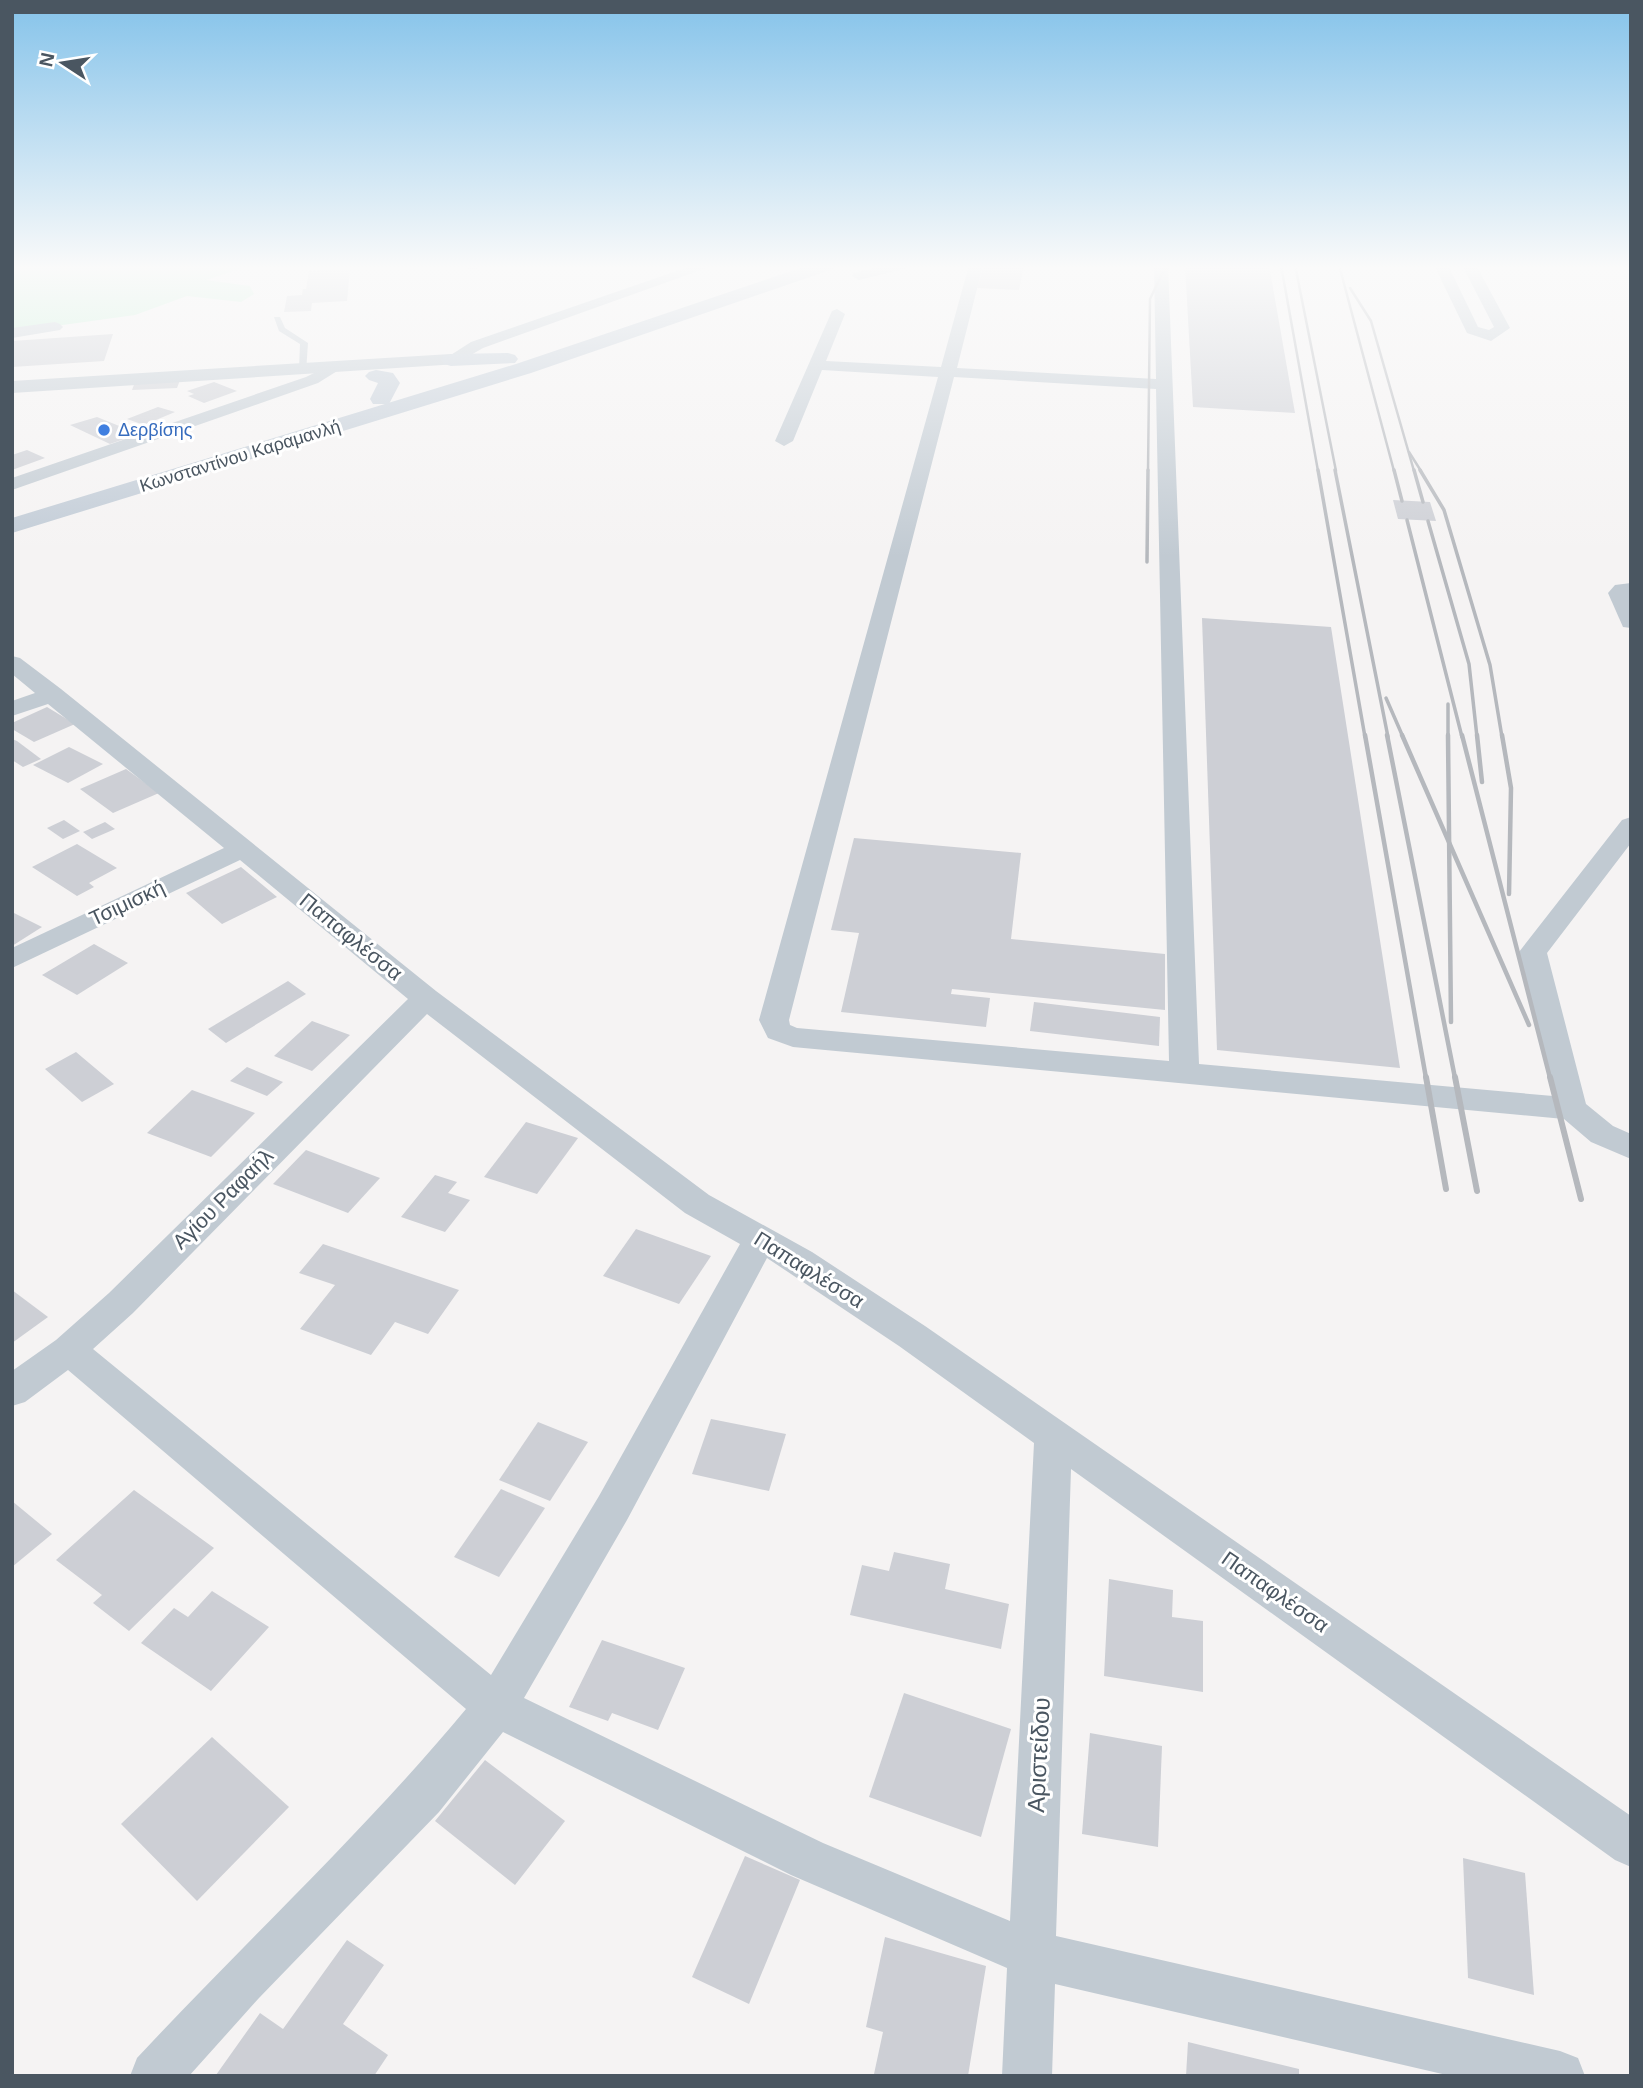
<svg xmlns="http://www.w3.org/2000/svg" width="1643" height="2088" font-family="Arial,sans-serif">
	<style>
		.green { fill: #c3f1d5 }
		.building { fill: #cdcfd5 }
		.lines { fill: none; stroke-linecap: round; stroke-linejoin: round }
		.service { fill: #c1cad2; fill-rule: evenodd }
		.minor { fill: #c1cad2; fill-rule: evenodd }
		.tertiary { fill: #c1cad2; fill-rule: evenodd }
		.secondary { fill: #c1cbd6; fill-rule: evenodd }
		.rail-far3 { stroke: #b5b8bd; stroke-width: 2.5 }
		.rail-far2 { stroke: #b5b8bd; stroke-width: 3.5 }
		.rail-far1 { stroke: #b5b8bd; stroke-width: 4.5 }
		.rail { stroke: #b5b8bd; stroke-width: 6 }
		.shop-dot { fill: #3f7fe0; stroke: #fff; stroke-width: 2.5 }
		.labels { text-anchor: middle; stroke-width: 6; stroke-linejoin: round; paint-order: stroke }
		.far-shop-label { font-size: 18px; fill: #366cbe; stroke: #fff; text-anchor: start }
		.far-street-label { font-size: 18px; fill: #4a5661; stroke: #fff }
		.street-label { font-size: 21px; fill: #4a5661; stroke: #fff }
		.near-street-label { font-size: 24px; fill: #4a5661; stroke: #fff }
	</style>
	<rect width="100%" height="100%" fill="#f5f3f3"/>
	<!-- green -->
	<polygon class="green" points="12,265 252,265 206,280 250,286 254,294 241,302 187,296 135,315 12,332"/>
	<!-- building -->
	<g class="building">
		<polygon points="437,265 484,265 477,270"/>
		<polygon points="984,265 1024,265 1019,290 977,288"/>
		<polygon points="1185,265 1269,265 1295,413 1193,407"/>
		<polygon points="350,269 347,301 312,303 311,311 284,312 287,296 302,295 303,289 306,289 309,271"/>
		<polygon points="113,334 104,361 12,367 12,341"/>
		<polygon points="180,380 177,388 132,390 135,382"/>
		<polygon points="214,382 237,391 204,403 188,396 194,394 187,391"/>
		<polygon points="158,407 175,412 144,425 127,419"/>
		<polygon points="97,417 139,434 110,444 70,425"/>
		<polygon points="27,450 45,458 12,470 12,455"/>
		<polygon points="1393,500 1430,502 1436,521 1398,519"/>
		<polygon points="1202,618 1331,627 1400,1068 1217,1050"/>
		<polygon points="47,707 75,724 34,742 12,729 12,723"/>
		<polygon points="12,739 17,741 41,759 23,767 12,760"/>
		<polygon points="69,747 103,764 68,783 33,765"/>
		<polygon points="126,769 159,793 113,813 80,789"/>
		<polygon points="64,820 80,831 63,839 47,828"/>
		<polygon points="105,822 115,829 92,839 83,832"/>
		<polygon points="854,838 1021,853 1011,939 1165,954 1165,1010 952,989 951,994 990,998 986,1027 841,1012 859,933 831,930"/>
		<polygon points="77,844 117,868 89,883 94,887 77,896 32,867"/>
		<polygon points="241,867 277,897 222,924 186,893"/>
		<polygon points="12,912 42,927 12,946"/>
		<polygon points="94,944 128,963 77,995 42,975"/>
		<polygon points="288,981 306,994 226,1043 208,1029"/>
		<polygon points="1034,1002 1160,1017 1159,1046 1030,1031"/>
		<polygon points="312,1021 350,1035 312,1071 274,1056"/>
		<polygon points="76,1052 114,1084 82,1102 45,1069"/>
		<polygon points="247,1067 283,1082 267,1096 230,1081"/>
		<polygon points="192,1090 255,1113 211,1157 147,1133"/>
		<polygon points="526,1122 578,1138 537,1194 484,1177"/>
		<polygon points="306,1150 380,1178 348,1213 273,1184"/>
		<polygon points="435,1175 457,1182 448,1193 470,1200 445,1232 401,1217"/>
		<polygon points="636,1229 711,1256 679,1304 603,1276"/>
		<polygon points="323,1244 459,1290 428,1334 395,1322 371,1355 300,1329 335,1285 299,1273"/>
		<polygon points="12,1290 48,1317 12,1343"/>
		<polygon points="711,1419 786,1434 769,1491 692,1474"/>
		<polygon points="538,1422 588,1442 550,1501 499,1480"/>
		<polygon points="501,1489 545,1508 499,1577 454,1557"/>
		<polygon points="134,1490 214,1548 129,1631 93,1603 102,1595 56,1560"/>
		<polygon points="12,1501 52,1534 12,1567"/>
		<polygon points="894,1552 950,1564 945,1589 1009,1604 1001,1649 850,1615 862,1565 889,1571"/>
		<polygon points="1109,1579 1173,1590 1172,1617 1203,1621 1203,1692 1104,1676"/>
		<polygon points="212,1591 269,1627 211,1691 141,1643 174,1608 188,1617"/>
		<polygon points="602,1640 685,1668 658,1730 612,1713 608,1721 569,1707"/>
		<polygon points="904,1693 1011,1729 981,1837 869,1797"/>
		<polygon points="1090,1733 1162,1746 1158,1847 1082,1834"/>
		<polygon points="212,1737 289,1807 197,1901 121,1824"/>
		<polygon points="485,1760 565,1821 515,1885 435,1821"/>
		<polygon points="745,1856 800,1880 749,2004 692,1977"/>
		<polygon points="1463,1858 1525,1873 1534,1995 1468,1978"/>
		<polygon points="885,1937 986,1966 968,2076 874,2074 883,2032 866,2027"/>
		<polygon points="347,1940 384,1965 343,2024 388,2055 374,2076 216,2075 260,2013 283,2029"/>
		<polygon points="1188,2042 1299,2069 1299,2076 1186,2076"/>
	</g>
	<g class="lines">
		<!-- service -->
		<polygon class="service" points="274,317 280,317 285,328 308,343 306,372 299,370 300,344 279,331"/>
		<!-- minor -->
		<g class="minor">
			<polygon points="694,265 715,265 483,348 457,363 445,363 443,360 471,342"/>
			<polygon points="885,265 910,265 908,268 859,280 852,276 854,273"/>
			<path d="M 969,265 L 983,265 L 957,368 L 1156,379 L 1154,265 L 1168,265 L 1199,1064 L 1553,1096 L 1519,952 L 1622,820 L 1631,817 L 1631,843 L 1547,953 L 1586,1104 L 1613,1126 L 1631,1134 L 1631,1159 L 1591,1142 L 1564,1119 L 793,1047 L 768,1038 L 759,1020 L 938,377 L 822,370 L 793,441 L 784,446 L 775,441 L 832,311 L 837,309 L 845,314 L 826,361 L 941,367 ZM 954,377 L 1156,389 L 1169,1061 L 797,1028 L 790,1025 L 789,1020 Z"/>
			<polygon points="1434,265 1448,265 1478,327 1489,330 1494,327 1462,265 1476,265 1510,328 1491,341 1467,333"/>
			<polygon points="55,322 60,324 63,327 60,330 12,338 12,328"/>
			<polygon points="334,363 342,368 318,383 12,490 12,478 306,377"/>
			<polygon points="1631,583 1631,628 1623,627 1608,593 1615,585"/>
			<path d="M 12,656 L 20,658 L 61,689 L 436,991 L 709,1195 L 812,1252 L 925,1326 L 1631,1816 L 1631,1867 L 1615,1860 L 1071,1469 L 1056,1936 L 1560,2051 L 1578,2058 L 1585,2076 L 1451,2076 L 1055,1984 L 1052,2076 L 1002,2076 L 1007,1968 L 791,1875 L 503,1732 L 439,1812 L 259,1998 L 189,2076 L 130,2076 L 137,2058 C 246,1941 364,1832 466,1709 L 68,1370 L 25,1402 L 12,1406 L 12,1371 L 56,1340 L 109,1293 L 408,999 L 240,860 L 12,968 L 12,948 L 224,848 L 48,704 L 12,716 L 12,701 L 35,693 L 12,674 ZM 427,1014 L 685,1213 L 740,1244 L 599,1496 L 491,1675 L 93,1349 L 133,1313 ZM 767,1258 L 899,1346 L 1034,1443 L 1010,1921 L 823,1843 L 524,1698 L 627,1520 Z"/>
		</g>
		<!-- tertiary -->
		<polygon class="tertiary" points="451,354 458,356 461,360 458,364 12,393 12,381"/>
		<!-- secondary -->
		<g class="secondary">
			<polygon points="809,265 836,265 833,269 531,373 12,533 12,518 516,364"/>
			<polygon points="508,353 515,355 518,359 515,363 451,366 444,364 441,360 444,356 451,354"/>
			<polygon points="376,370 393,373 400,383 389,404 373,404 370,399 378,383 369,380 365,376 369,372"/>
		</g>
		<!-- rail-far3 -->
		<g class="rail-far3">
			<polyline points="1281,265 1318,471"/>
			<polyline points="1295,265 1336,471"/>
			<polyline points="1339,265 1394,471"/>
			<polyline points="1350,288 1371,321 1414,471"/>
			<polyline points="1409,452 1421,471"/>
			<polyline points="1148,471 1150,299 1162,274 1171,265"/>
		</g>
		<!-- rail-far2 -->
		<g class="rail-far2">
			<polyline points="1318,470 1365,737"/>
			<polyline points="1335,470 1388,737"/>
			<polyline points="1394,470 1402,501"/>
			<polyline points="1414,470 1423,502"/>
			<polyline points="1420,470 1444,510 1490,665 1502,737"/>
			<polyline points="1407,520 1462,737"/>
			<polyline points="1428,521 1469,664 1477,737"/>
			<polyline points="1147,562 1148,470"/>
			<polyline points="1386,698 1403,737"/>
			<polyline points="1448,704 1448,737"/>
		</g>
		<!-- rail-far1 -->
		<g class="rail-far1">
			<polyline points="1365,735 1426,1078"/>
			<polyline points="1387,735 1455,1078"/>
			<polyline points="1402,735 1529,1025"/>
			<polyline points="1448,735 1451,1022"/>
			<polyline points="1462,735 1550,1078"/>
			<polyline points="1477,735 1482,782"/>
			<polyline points="1502,735 1511,788 1509,894"/>
		</g>
		<!-- rail -->
		<g class="rail">
			<polyline points="1426,1077 1446,1189"/>
			<polyline points="1455,1077 1477,1191"/>
			<polyline points="1550,1077 1581,1199"/>
		</g>
	</g>
	<!-- sky -->
	<linearGradient id="sky" x2="0" y2="1"><stop stop-color="#85c3ea"/><stop offset="0.48" stop-color="#fafafa"/><stop offset="1" stop-color="#fafafa" stop-opacity="0"/></linearGradient>
	<rect width="1643" height="557" fill="url(#sky)"/>
	<!-- markers -->
	<circle class="shop-dot" cx="104" cy="430" r="7"/>
	<g class="labels">
		<!-- far-shop labels -->
		<g class="far-shop-label">
			<text x="118" y="436">Δερβίσης</text>
		</g>
		<!-- far-street labels -->
		<g class="far-street-label">
			<text transform="translate(240 456) rotate(-17)" y="6">Κωνσταντίνου Καραμανλή</text>
		</g>
		<!-- street labels -->
		<g class="street-label">
			<text transform="translate(127 903) rotate(-25)" y="7">Τσιμισκή</text>
			<text transform="translate(351 937) rotate(39)" y="7">Παπαφλέσσα</text>
			<text transform="translate(223 1199) rotate(-45)" y="7">Αγίου Ραφαήλ</text>
			<text transform="translate(809 1270) rotate(32)" y="7">Παπαφλέσσα</text>
			<text transform="translate(1275 1592) rotate(35)" y="7">Παπαφλέσσα</text>
		</g>
		<!-- near-street labels -->
		<g class="near-street-label">
			<text transform="translate(1039 1755) rotate(-87)" y="8">Αριστείδου</text>
		</g>
	</g>
	<!-- border -->
	<rect width="1643" height="2088" fill="none" stroke="#4a5661" stroke-width="28"/>
	<!-- north arrow -->
	<g transform="translate(63 63) rotate(282)" stroke="#ffffff" stroke-width="5" paint-order="stroke">
	<path d="M0-5L12 26L0 18L-12 26Z" fill="#4a5661"/>
	<text y="-10" font-size="19" font-weight="bold" text-anchor="middle" fill="#4a5661">N</text>
	</g>
</svg>
